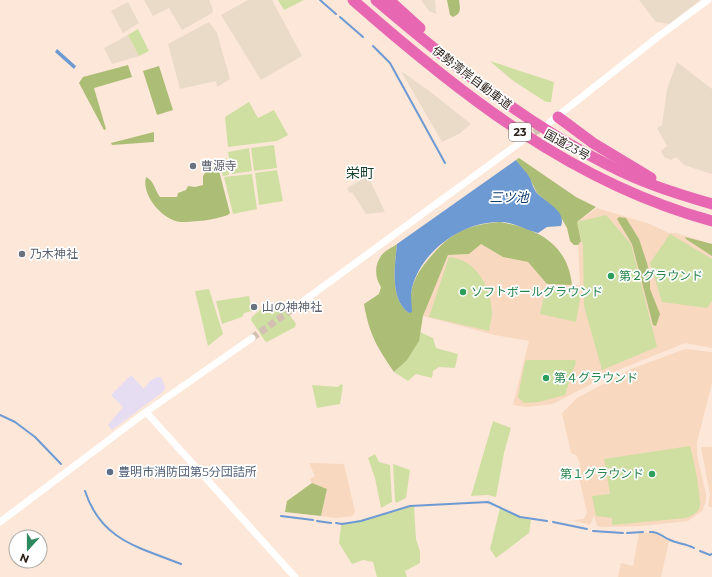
<svg xmlns="http://www.w3.org/2000/svg" width="712" height="577" font-family="Montserrat,'Noto Sans JP',sans-serif">
	<style>
		.commercial { fill: #e7ddf2 }
		.industrial { fill: #eadbc9 }
		.built { fill: #f9d8c0 }
		.green { fill: #cfdfa2 }
		.forest { fill: #acbd76 }
		.water { fill: #6e9ad3 }
		.lines { fill: none; stroke-linecap: round; stroke-linejoin: round }
		.stream { stroke: #6e9ad3; stroke-width: 2 }
		.minor-tunnel { stroke: #d3c0b2; stroke-width: 7; stroke-dasharray: 7 3.5; stroke-linecap: butt }
		.minor { stroke: #fff; stroke-width: 7 }
		.highway { stroke: #e867b3; stroke-width: 11 }
		.worship-dot { fill: #6b7280; stroke: #fff; stroke-width: 1.5 }
		.leisure-dot { fill: #2e9e5b; stroke: #fff; stroke-width: 1.5 }
		.service-dot { fill: #5c6f8a; stroke: #fff; stroke-width: 1.5 }
		.labels { text-anchor: middle; stroke-width: 3.5; stroke-linejoin: round; paint-order: stroke }
		.shield { fill: #fff; stroke: #6c6560; stroke-width: 1 }
		.shield-label { font-size: 11px; font-weight: bold; fill: #2d231c }
		.street-label { font-size: 12px; fill: #2d231c; stroke: #fff }
		.worship-label { font-size: 12px; fill: #5b616d; stroke: #fff; text-anchor: start }
		.leisure-label { font-size: 12px; fill: #27864d; stroke: #fff; text-anchor: start }
		.service-label { font-size: 12px; fill: #4e5e75; stroke: #fff; text-anchor: start }
		.water-label { font-size: 13px; font-style: italic; fill: #0a386b; stroke: #fff }
		.quarter-label { font-size: 14px; fill: #17412d; stroke: #fff }
	</style>
	<rect width="100%" height="100%" fill="#fde7d8"/>
	<!-- commercial -->
	<polygon class="commercial" points="131,375 144,389 150,381 157,377 161,377 165,387 164,391 112,430 108,425 123,407 111,395"/>
	<!-- industrial -->
	<g class="industrial">
		<polygon points="144,0 209,0 213,10 212,13 182,30 169,8 153,16"/>
		<polygon points="248,0 272,0 302,56 261,80 221,15"/>
		<polygon points="421,0 435,0 436,14 429,11"/>
		<polygon points="639,0 700,0 669,24 656,22"/>
		<polygon points="128,2 139,23 123,33 111,11"/>
		<polygon points="209,22 217,33 230,79 217,87 216,81 180,89 168,44"/>
		<polygon points="128,35 139,56 112,64 104,48"/>
		<polygon points="677,62 712,89 712,174 684,165 676,157 671,160 664,157 661,151 667,146 657,128 662,125 667,89"/>
		<polygon points="401,71 428,90 471,124 459,134 442,142"/>
		<polygon points="368,176 385,212 366,214 352,192 350,193 347,188"/>
	</g>
	<!-- built -->
	<g class="built">
		<polygon points="597,208 650,224 669,233 676,233 712,244 712,348 685,343 618,370 553,404 526,407 513,405 529,341 495,335 423,316 433,290 448,255 469,254 481,244 503,257 528,262 547,284 580,285 577,222"/>
		<polygon points="685,349 712,352 712,383 697,442 697,455 706,494 706,501 702,511 688,521 642,526 600,527 597,526 594,515 590,525 572,520 584,519 587,512 578,473 580,464 577,456 571,453 562,413 577,398 631,369"/>
		<polygon points="701,447 712,447 712,508 708,506 710,495"/>
		<polygon points="309,463 344,464 355,512 352,516 336,518 321,516 327,490 312,483 310,479 315,476"/>
		<polygon points="654,532 669,541 661,577 618,577 621,563 633,566 639,533"/>
	</g>
	<!-- green -->
	<g class="green">
		<polygon points="278,0 304,0 284,10"/>
		<polygon points="138,29 149,51 139,56 128,35"/>
		<polygon points="490,61 554,82 551,102 546,102 512,80"/>
		<polygon points="249,102 258,118 274,110 288,135 277,141 228,147 225,117"/>
		<polygon points="274,145 277,168 254,171 251,148"/>
		<polygon points="249,148 252,171 232,174 228,152"/>
		<polygon points="227,158 229,175 223,176 218,161"/>
		<polygon points="277,170 283,201 259,205 255,173"/>
		<polygon points="252,174 257,209 233,214 224,177"/>
		<polygon points="606,215 631,244 657,347 602,370 584,306 583,246 577,222"/>
		<polygon points="670,234 712,259 712,301 707,308 662,302 650,263"/>
		<path d="M 449,257 C 476,259 491,287 492,312 C 492,318 490,325 489,331 L 429,317 Z"/>
		<polygon points="546,287 581,294 576,322 540,314"/>
		<polygon points="209,289 223,334 208,346 195,291"/>
		<polygon points="249,296 252,311 244,313 242,317 222,324 216,301"/>
		<polygon points="281,303 296,324 295,327 267,342 265,341 251,320 252,317 267,304"/>
		<path d="M 420,332 L 433,338 L 436,348 L 458,354 L 455,368 L 439,367 L 433,371 L 432,378 L 416,374 L 408,381 L 394,372 C 406,361 417,349 420,332 Z"/>
		<polygon points="527,360 575,360 576,362 565,395 539,402 524,403 518,397 525,361"/>
		<polygon points="341,384 343,385 340,404 317,408 312,385 338,387"/>
		<polygon points="493,421 511,428 504,453 496,497 488,495 471,496"/>
		<path d="M 690,446 C 693,456 703,502 699,509 C 696,514 691,516 686,518 L 612,525 L 612,518 L 596,516 L 592,496 L 610,494 L 604,459 Z"/>
		<polygon points="375,454 379,462 390,465 392,502 381,508 375,478 368,458"/>
		<polygon points="393,464 410,470 406,498 396,503 395,500"/>
		<polygon points="414,506 416,539 420,551 420,563 405,571 407,577 377,577 373,562 363,560 352,564 339,543 341,525"/>
		<polygon points="500,508 520,518 531,520 529,533 496,558 490,549"/>
	</g>
	<!-- forest -->
	<g class="forest">
		<path d="M 447,0 L 459,0 C 460,9 462,13 453,17 L 450,15 Z"/>
		<polygon points="128,65 132,77 94,88 106,129 104,130 79,83 83,77"/>
		<polygon points="159,66 173,110 157,115 143,71"/>
		<polygon points="154,132 154,142 112,145 111,143"/>
		<polygon points="519,158 576,197 596,207 577,222 581,241 578,245 574,245 570,241 567,228 558,212 537,193 529,177 516,160"/>
		<path d="M 217,163 L 230,213 L 228,215 C 213,220 196,222 181,222 C 163,221 141,195 146,177 C 155,182 154,189 160,197 L 177,197 L 178,193 L 186,190 L 188,186 L 195,187 L 203,185 L 203,176 L 208,169 L 212,168 Z"/>
		<polygon points="619,217 626,218 639,239 647,263 650,276 650,289 660,314 656,326 653,325 632,244 617,219"/>
		<path d="M 500,222 C 537,228 568,244 572,285 L 547,284 L 528,262 L 503,257 L 481,244 L 469,254 L 448,255 L 423,316 L 419,341 L 407,360 L 394,372 C 377,347 369,334 364,304 L 379,294 L 381,287 C 375,278 374,266 381,256 C 384,251 393,247 397,244 C 395,265 389,299 409,313 C 411,304 410,294 413,285 C 417,273 424,264 433,254 C 453,231 469,225 500,222 Z"/>
		<polygon points="685,237 712,244 712,256 686,239"/>
		<polygon points="312,483 327,489 321,516 285,512 287,501"/>
	</g>
	<!-- water -->
	<g class="water">
		<polygon points="57,49 76,66 74,69 55,52"/>
		<path d="M 516,160 C 520,166 526,171 530,178 C 532,183 533,188 536,192 C 543,201 567,210 561,226 L 547,227 L 538,233 C 525,230 514,222 500,222 C 463,221 421,251 412,288 C 410,296 412,304 412,312 L 409,313 C 389,299 395,265 397,244 Z"/>
	</g>
	<g class="lines">
		<!-- stream -->
		<g class="stream">
			<polyline points="320,0 336,14"/>
			<polyline points="340,17 363,37"/>
			<polyline points="373,46 390,63 445,163"/>
			<polyline points="0,415 15,422 35,437 61,464"/>
			<path d="M 85,491 C 101,540 138,547 181,564"/>
			<polyline points="281,516 313,520"/>
			<polyline points="317,521 331,523"/>
			<polyline points="553,522 587,529"/>
			<polyline points="336,523 342,524 361,521 410,506 488,502 520,517 547,521"/>
			<polyline points="593,531 623,533"/>
			<path d="M 650,532 C 659,531 662,537 670,540 C 678,544 685,543 694,548"/>
			<polyline points="627,533 643,532"/>
			<polyline points="700,551 710,555 712,554"/>
		</g>
		<!-- minor-tunnel -->
		<g class="minor-tunnel">
			<polyline points="525,138 545,126"/>
			<polyline points="252,338 298,305"/>
		</g>
		<!-- minor -->
		<g class="minor">
			<polyline points="550,122 659,36 708,0"/>
			<polyline points="298,305 522,141"/>
			<polyline points="146,412 252,338"/>
			<polyline points="0,522 146,412 295,577"/>
		</g>
		<!-- highway -->
		<g class="highway">
			<path d="M 353,0 C 460,94 572,183 712,221"/>
			<path d="M 376,0 C 449,62 524,123 610,166 C 642,183 678,194 712,204"/>
			<polyline points="389,0 420,28"/>
			<polyline points="558,117 593,143 651,178"/>
		</g>
	</g>
	<!-- markers -->
	<g class="worship-dot">
		<circle cx="193" cy="166" r="4"/>
		<circle cx="22" cy="254" r="4"/>
		<circle cx="254" cy="307" r="4"/>
	</g>
	<g class="leisure-dot">
		<circle cx="611" cy="276" r="4"/>
		<circle cx="463" cy="292" r="4"/>
		<circle cx="546" cy="378" r="4"/>
		<circle cx="652" cy="474" r="4"/>
	</g>
	<circle class="service-dot" cx="110" cy="472" r="4"/>
	<g class="labels">
		<!-- shield labels -->
		<rect class="shield" x="509" y="123" width="22" height="18" rx="3"/>
		<g class="shield-label">
			<text x="520" y="136">23</text>
		</g>
		<!-- street labels -->
		<g class="street-label">
			<text transform="translate(472 78) rotate(37)" y="4">伊勢湾岸自動車道</text>
			<text transform="translate(567 145) rotate(29)" y="4">国道23号</text>
		</g>
		<!-- worship labels -->
		<g class="worship-label">
			<text x="201" y="170">曹源寺</text>
			<text x="30" y="258">乃木神社</text>
			<text x="262" y="311">山の神神社</text>
		</g>
		<!-- leisure labels -->
		<g class="leisure-label">
			<text x="619" y="280">第２グラウンド</text>
			<text x="471" y="296">ソフトボールグラウンド</text>
			<text x="554" y="382">第４グラウンド</text>
			<text x="644" y="478" text-anchor="end">第１グラウンド</text>
		</g>
		<!-- service labels -->
		<g class="service-label">
			<text x="118" y="476">豊明市消防団第5分団詰所</text>
		</g>
		<!-- water labels -->
		<g class="water-label">
			<text x="509" y="202">三ツ池</text>
		</g>
		<!-- quarter labels -->
		<g class="quarter-label">
			<text x="360" y="178">栄町</text>
		</g>
	</g>
	<!-- north arrow -->
	<g transform="translate(28 549) rotate(201)"><circle r="19" fill="#ffffff" stroke="#aba7a4"/>
	<path d="M0-3L7 15L0 10L-7 15Z" fill="#2e895f"/>
	<text y="-6" font-size="11" font-weight="bold" text-anchor="middle" fill="#2d231c">N</text>
	</g>
</svg>
